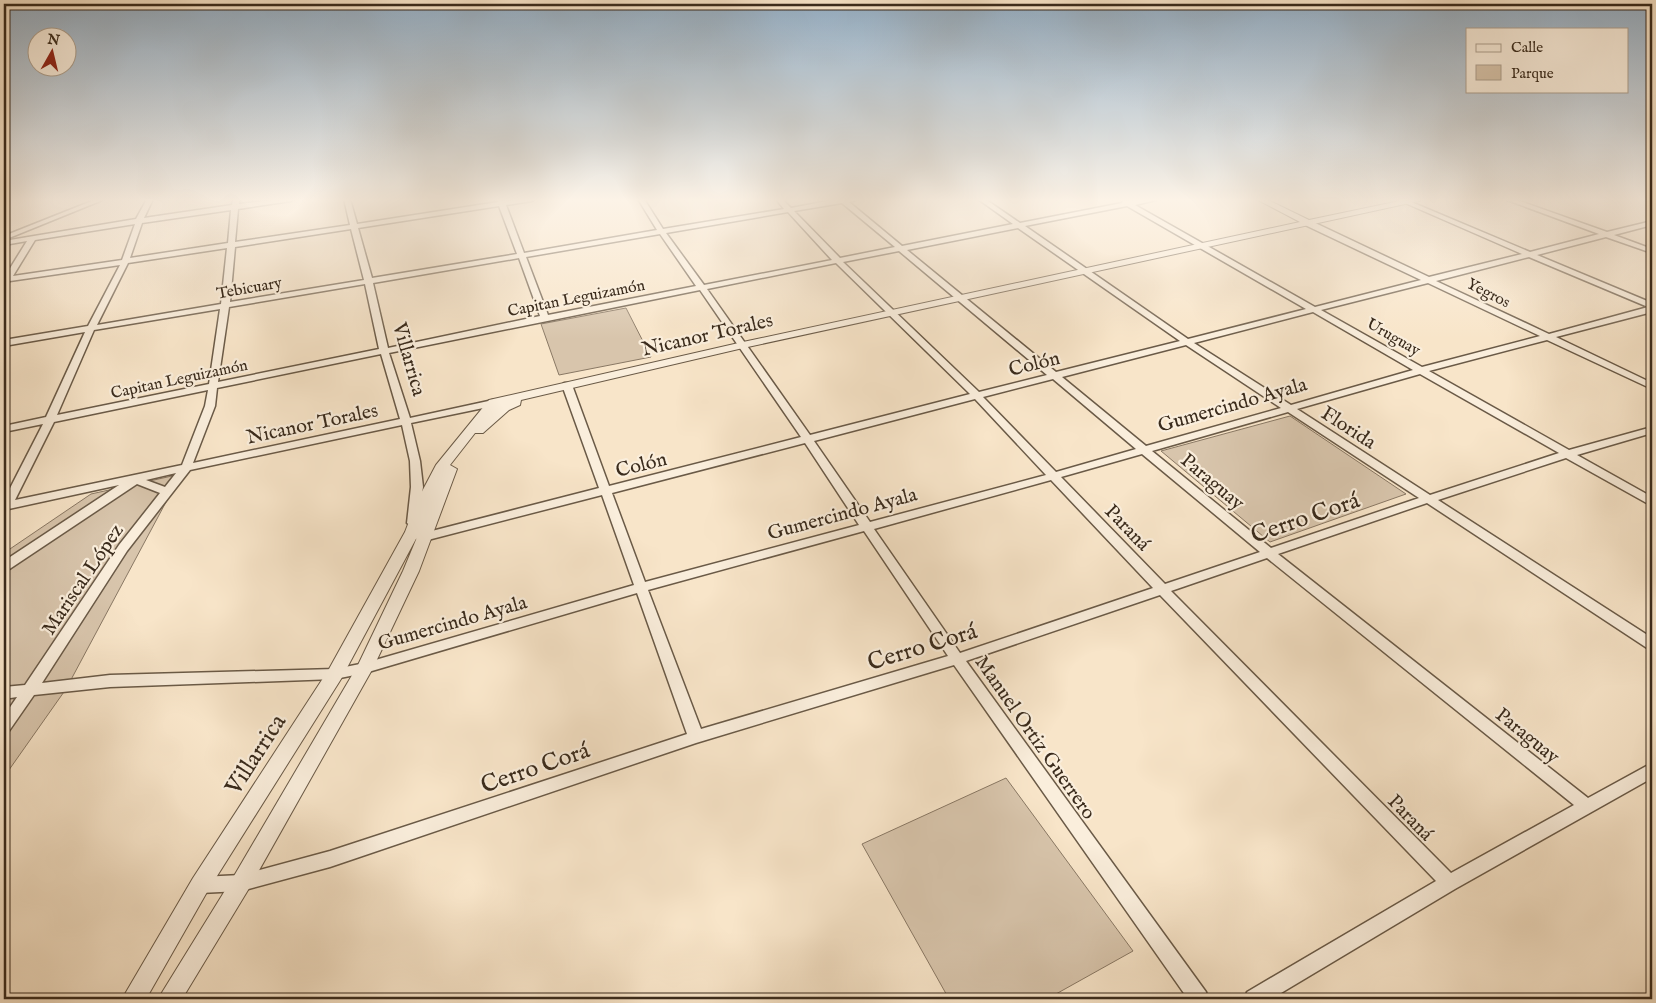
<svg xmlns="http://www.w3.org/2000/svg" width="1656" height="1003" font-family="'IM FELL English',serif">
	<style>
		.green { fill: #d8c5ac; stroke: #897864 }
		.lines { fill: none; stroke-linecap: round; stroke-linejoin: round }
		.minor-casing { stroke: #6a5a47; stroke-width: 3 }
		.tertiary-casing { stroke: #6a5a47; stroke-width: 2 }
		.minor { fill: #faeedc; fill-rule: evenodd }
		.tertiary { fill: #faeedc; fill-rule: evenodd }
		.labels { text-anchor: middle; stroke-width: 4.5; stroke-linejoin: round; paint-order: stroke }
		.far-street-label { font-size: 16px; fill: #3a2b1c; stroke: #faeedc }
		.street-label { font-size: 20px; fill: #3a2b1c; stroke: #faeedc }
		.near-street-label { font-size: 24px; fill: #3a2b1c; stroke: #faeedc }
	</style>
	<rect width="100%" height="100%" fill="#f8e5c9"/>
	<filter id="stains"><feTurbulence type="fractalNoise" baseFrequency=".004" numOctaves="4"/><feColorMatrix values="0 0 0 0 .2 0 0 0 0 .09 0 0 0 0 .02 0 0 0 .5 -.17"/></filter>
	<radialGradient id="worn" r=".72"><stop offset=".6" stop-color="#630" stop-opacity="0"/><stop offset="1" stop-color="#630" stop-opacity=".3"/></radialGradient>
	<!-- green -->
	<g class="green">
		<polygon points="626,308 651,357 559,375 541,324"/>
		<polygon points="1290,416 1406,494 1270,542 1161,451"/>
		<polygon points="181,474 66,689 4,777 4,553 91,494"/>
		<polygon points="1006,778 1133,951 1047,999 949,999 862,844"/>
	</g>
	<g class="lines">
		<defs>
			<g id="minor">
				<polygon points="97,199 105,199 4,240 4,236"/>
				<path d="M 147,199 L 153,199 L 144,218 L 232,205 L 233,199 L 239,199 L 239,204 L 280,199 L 294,199 L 291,201 L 238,209 L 235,242 L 350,225 L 344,199 L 350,199 L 357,224 L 498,202 L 497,199 L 503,199 L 504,201 L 535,199 L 532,201 L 506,205 L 524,253 L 657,230 L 638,199 L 644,199 L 663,229 L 784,209 L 776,199 L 782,199 L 791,208 L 838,199 L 857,199 L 856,200 L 849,202 L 902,246 L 1013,224 L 978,199 L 985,199 L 1020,223 L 1122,203 L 1123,201 C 1134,200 1145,199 1157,199 L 1156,200 L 1135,205 L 1315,307 L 1421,280 L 1305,225 L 1305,221 L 1311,221 L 1429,277 L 1522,254 L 1396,199 L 1404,199 L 1530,252 L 1599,234 L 1507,200 L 1506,199 L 1514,199 L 1607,232 L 1652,221 L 1652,225 L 1614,235 L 1652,249 L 1652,253 L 1606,237 L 1537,255 L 1652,303 L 1652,312 L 1556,337 L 1652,383 L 1652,389 L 1547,340 L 1429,371 L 1569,450 L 1652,427 L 1652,433 L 1577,455 L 1652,497 L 1652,506 L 1566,458 L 1438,500 L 1652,638 L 1652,649 L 1647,648 L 1427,503 L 1278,554 L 1588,798 L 1652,763 L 1652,778 L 1455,889 L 1271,999 L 1245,999 L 1247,992 L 1436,881 L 1160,595 L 966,661 L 1206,992 L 1208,999 L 1188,999 L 954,665 L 696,743 L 330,867 L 241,891 L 200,893 L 194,891 L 192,885 L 194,879 L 200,877 L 241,875 L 330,851 L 687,734 L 637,593 L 365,673 L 335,679 L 110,687 L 34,695 L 9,731 L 4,733 L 4,716 L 17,697 L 4,699 L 4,687 L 25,685 L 119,545 L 160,493 L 137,484 L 8,570 L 4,571 L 4,561 L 119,485 L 4,510 L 4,500 L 43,424 L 4,432 L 4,426 L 46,417 L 85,332 L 4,346 L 4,340 L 88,326 L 120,265 L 10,281 L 6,284 L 4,284 L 4,278 L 27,241 L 4,245 L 4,241 L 136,219 ZM 842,203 L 895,247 L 840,258 L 794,211 ZM 499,206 L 517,254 L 372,278 L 358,228 ZM 1127,206 L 1306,309 L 1188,339 L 1025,226 ZM 231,210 L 228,243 L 130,258 L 142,223 ZM 788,212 L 832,260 L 704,285 L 666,233 ZM 135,224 L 122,260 L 13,276 L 35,240 ZM 1018,228 L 1180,341 L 1056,372 L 907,250 ZM 351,229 L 364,280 L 230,302 L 235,247 ZM 660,234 L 696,286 L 548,315 L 526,257 ZM 227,248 L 221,304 L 97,325 L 128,263 ZM 899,251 L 1047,375 L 979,392 L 843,262 ZM 1529,257 L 1648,307 L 1549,334 L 1436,281 ZM 519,258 L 540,316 L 388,348 L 373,283 ZM 836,263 L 970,394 L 810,435 L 707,289 ZM 1428,283 L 1540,336 L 1422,367 L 1321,310 ZM 365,284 L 379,349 L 218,382 L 229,307 ZM 700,290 L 801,437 L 609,486 L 572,385 L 570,383 L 564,383 L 562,385 L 599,488 L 424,533 L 418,531 L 412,535 L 414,538 L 424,541 L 602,495 L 634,585 L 365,663 L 335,669 L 110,675 L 42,683 L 127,551 L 190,470 L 402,425 L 410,461 L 411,487 L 407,523 L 413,527 L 417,526 L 423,487 L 420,461 L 411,423 L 493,406 L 498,403 L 493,400 L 410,418 L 389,353 ZM 220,309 L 209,384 L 57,415 L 94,330 ZM 1313,312 L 1413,370 L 1291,405 L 1194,343 ZM 1186,345 L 1281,408 L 1146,446 L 1062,377 ZM 381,354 L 400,419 L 193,463 L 215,406 L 217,388 ZM 1420,374 L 1559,453 L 1430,495 L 1297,409 ZM 1053,379 L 1136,449 L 1056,472 L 983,397 ZM 208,390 L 205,406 L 182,465 L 15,500 L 54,422 ZM 975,399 L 1046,475 L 870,522 L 814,441 ZM 1288,412 L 1419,498 L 1271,548 L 1152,451 ZM 805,443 L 859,525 L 645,582 L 612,493 ZM 1142,454 L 1260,552 L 1165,584 L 1061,477 ZM 176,473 L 165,487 L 146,480 ZM 1051,480 L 1153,588 L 960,653 L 874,529 ZM 864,531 L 948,656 L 701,729 L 648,590 ZM 1267,558 L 1574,805 L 1451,873 L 1171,591 Z"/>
			</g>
			<polygon id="tertiary" points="1256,199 1266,199 1309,220 1409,199 1423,199 1419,201 743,348 521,400 520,405 509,410 483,433 475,433 450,465 457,469 419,571 373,668 248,890 182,999 158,999 234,876 358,665 403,571 418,535 341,679 207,892 146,999 122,999 193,878 329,669 405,532 417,501 436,465 489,400 743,342 1300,222"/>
		</defs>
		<!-- minor casing -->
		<use href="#minor" class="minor-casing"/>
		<!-- tertiary casing -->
		<use href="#tertiary" class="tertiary-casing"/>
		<!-- minor -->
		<use href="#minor" class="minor"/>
		<!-- tertiary -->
		<use href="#tertiary" class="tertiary"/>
	</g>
	<!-- sky -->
	<linearGradient id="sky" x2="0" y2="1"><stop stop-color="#94aec4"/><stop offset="0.59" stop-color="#fcf3e7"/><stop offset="1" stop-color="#fcf3e7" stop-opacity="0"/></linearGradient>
	<rect width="1656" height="339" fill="url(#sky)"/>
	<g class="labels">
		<!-- far-street labels -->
		<g class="far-street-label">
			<text transform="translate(249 287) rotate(-10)" y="6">Tebicuary</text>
			<text transform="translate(1489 292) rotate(27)" y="6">Yegros</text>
			<text transform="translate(576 297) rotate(-11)" y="6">Capitan Leguizamón</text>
			<text transform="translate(1394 336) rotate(30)" y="6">Uruguay</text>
			<text transform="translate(179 378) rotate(-12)" y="6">Capitan Leguizamón</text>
		</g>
		<!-- street labels -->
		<g class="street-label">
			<text transform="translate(707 334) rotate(-13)" y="7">Nicanor Torales</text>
			<text transform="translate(410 359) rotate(74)" y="7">Villarrica</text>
			<text transform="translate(1034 363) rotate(-14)" y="7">Colón</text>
			<text transform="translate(1232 404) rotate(-16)" y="7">Gumercindo Ayala</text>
			<text transform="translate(312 423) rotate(-12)" y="7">Nicanor Torales</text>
			<text transform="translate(1349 427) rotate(33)" y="7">Florida</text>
			<text transform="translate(641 464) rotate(-14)" y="7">Colón</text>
			<text transform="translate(1213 481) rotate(40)" y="7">Paraguay</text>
			<text transform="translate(842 513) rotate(-15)" y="7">Gumercindo Ayala</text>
			<text transform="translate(1128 527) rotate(46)" y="7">Paraná</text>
			<text transform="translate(82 579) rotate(-56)" y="7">Mariscal López</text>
			<text transform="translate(452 622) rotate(-16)" y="7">Gumercindo Ayala</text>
			<text transform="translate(1528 735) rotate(39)" y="7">Paraguay</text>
			<text transform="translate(1036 737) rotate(55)" y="7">Manuel Ortiz Guerrero</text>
			<text transform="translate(1411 817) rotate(46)" y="7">Paraná</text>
		</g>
		<!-- near-street labels -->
		<g class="near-street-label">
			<text transform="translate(1305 517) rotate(-19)" y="8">Cerro Corá</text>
			<text transform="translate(922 646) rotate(-17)" y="8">Cerro Corá</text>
			<text transform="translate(255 754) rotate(-57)" y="8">Villarrica</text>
			<text transform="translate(535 767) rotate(-19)" y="8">Cerro Corá</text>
		</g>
	</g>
	<!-- margin -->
	<rect width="1656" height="1003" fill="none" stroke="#f8e5c9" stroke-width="20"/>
	<rect x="5" y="5" width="1646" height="993" fill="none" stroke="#3a2b1c" stroke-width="2.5"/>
	<rect x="10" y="10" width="1636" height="983" fill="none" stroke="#3a2b1c"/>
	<!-- legend -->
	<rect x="1466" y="28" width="162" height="65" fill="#faeedc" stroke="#ada08f"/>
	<rect x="1476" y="44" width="25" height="8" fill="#faeedc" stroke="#ada08f"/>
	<text x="1511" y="52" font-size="15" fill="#3a2b1c">Calle</text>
	<rect x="1476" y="65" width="25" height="15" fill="#d8c5ac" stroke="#ada08f"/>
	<text x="1511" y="78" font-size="15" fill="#3a2b1c">Parque</text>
	<!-- north arrow -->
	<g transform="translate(52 52) rotate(8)"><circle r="24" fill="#faeedc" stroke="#ada08f"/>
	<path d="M0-4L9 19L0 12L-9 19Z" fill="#8f2418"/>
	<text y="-8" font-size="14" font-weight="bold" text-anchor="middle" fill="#3a2b1c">N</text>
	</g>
	<rect width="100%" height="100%" filter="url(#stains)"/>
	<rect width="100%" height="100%" fill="url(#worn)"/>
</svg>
